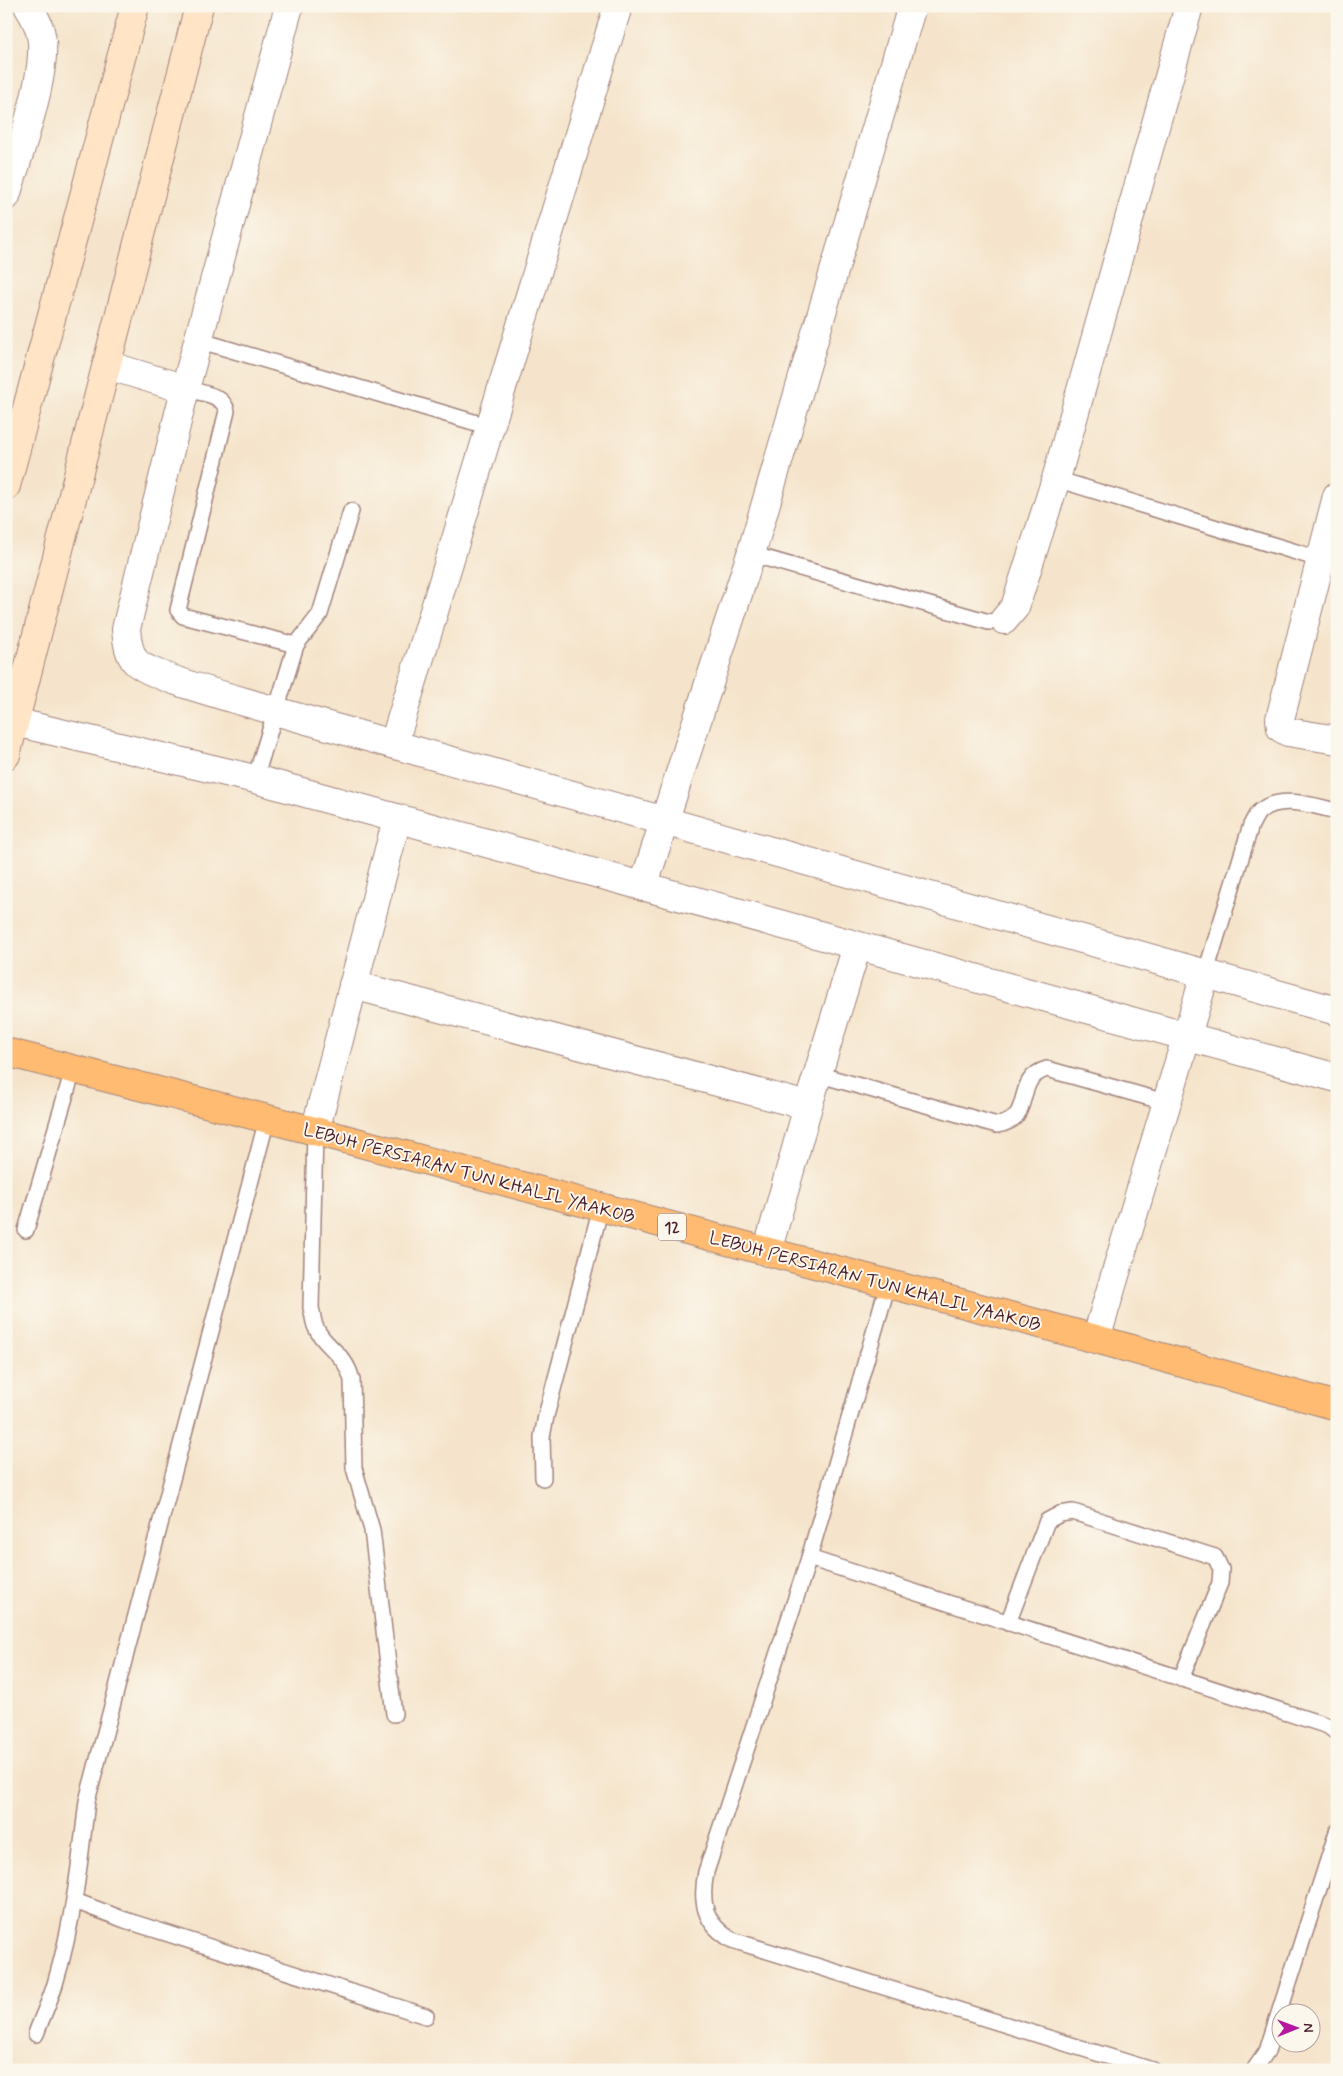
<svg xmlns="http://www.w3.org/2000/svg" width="1343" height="2076" font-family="Mynerve,sans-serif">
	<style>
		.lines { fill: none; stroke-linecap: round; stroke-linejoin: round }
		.lane-casing { stroke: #a0827b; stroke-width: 18 }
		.street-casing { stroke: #a0827b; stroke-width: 30 }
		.secondary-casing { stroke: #a0827b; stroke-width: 30 }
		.highway-casing { stroke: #a0827b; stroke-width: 30 }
		.lane { stroke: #fff; stroke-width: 15 }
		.street { stroke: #fff; stroke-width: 28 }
		.secondary { stroke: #ffe4c6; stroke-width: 28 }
		.highway { stroke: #ffbb71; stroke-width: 28 }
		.labels { text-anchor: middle; stroke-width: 4; stroke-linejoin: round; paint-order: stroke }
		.shield { fill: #fbf7ec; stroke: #7f6065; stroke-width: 1 }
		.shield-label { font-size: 16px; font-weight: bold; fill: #4a1f2b }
		.street-label { font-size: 18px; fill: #4a1f2b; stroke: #fbf7ec }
	</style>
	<rect width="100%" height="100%" fill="#fbf7ec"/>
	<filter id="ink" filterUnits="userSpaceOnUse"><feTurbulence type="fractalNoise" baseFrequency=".02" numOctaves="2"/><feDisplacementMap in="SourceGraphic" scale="10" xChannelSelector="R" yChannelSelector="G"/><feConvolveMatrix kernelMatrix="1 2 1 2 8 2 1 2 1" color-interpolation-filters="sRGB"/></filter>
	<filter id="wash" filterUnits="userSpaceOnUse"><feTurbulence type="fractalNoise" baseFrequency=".0096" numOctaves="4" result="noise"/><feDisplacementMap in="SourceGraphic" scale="20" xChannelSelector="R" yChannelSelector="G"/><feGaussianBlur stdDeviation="1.12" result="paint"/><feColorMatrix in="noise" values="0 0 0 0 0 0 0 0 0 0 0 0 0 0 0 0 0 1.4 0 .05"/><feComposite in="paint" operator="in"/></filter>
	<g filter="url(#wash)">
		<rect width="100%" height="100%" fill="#f5e4cb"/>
	</g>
	<g filter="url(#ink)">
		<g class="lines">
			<defs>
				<g id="lane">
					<polyline points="198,340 490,427"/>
					<path d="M 185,389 C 201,393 223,394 227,411 L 178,610 L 183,616 L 296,645"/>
					<polyline points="1056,479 1319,559"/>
					<polyline points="751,554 989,622 1004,620"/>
					<polyline points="255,779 296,645 320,614 351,511"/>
					<path d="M 1205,975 L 1251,825 C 1254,820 1256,814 1260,811 C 1281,794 1313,806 1337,811"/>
					<path d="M 817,1074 L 997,1125 C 1036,1120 1011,1079 1047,1069 L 1165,1102"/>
					<path d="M 315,1131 L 311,1308 C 313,1314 313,1322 316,1328 C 325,1348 345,1352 352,1380 L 354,1468 L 372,1530 L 394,1714"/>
					<polyline points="26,1230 73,1070"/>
					<path d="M 888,1284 L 809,1558 L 706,1872 C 700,1902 704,1924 732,1940 L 1152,2070"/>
					<polyline points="543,1478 542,1437 546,1416 601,1207"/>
					<polyline points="809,1558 1328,1726 1337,1733"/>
					<polyline points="1008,1623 1047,1521 1060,1514 1073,1512 1215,1557 1221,1569 1220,1583 1181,1679"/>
					<polyline points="75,1901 125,1920 426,2016"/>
					<path d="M 36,2034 C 42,2017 50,2001 55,1984 C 73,1924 80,1863 87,1801 L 267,1119"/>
					<polyline points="1254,2070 1267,2051 1337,1832"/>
				</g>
				<g id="street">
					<path d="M 289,6 L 185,389 L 126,629 C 127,640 128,653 136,662 C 152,678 248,702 275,711 L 1337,1011"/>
					<path d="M 6,196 C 18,155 45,82 42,42 C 41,28 35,17 28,6"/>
					<polyline points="107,365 185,389"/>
					<polyline points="1337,496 1280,719 1281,728 1288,732 1337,740"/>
					<polyline points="1004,620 1015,607 1056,479 1189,6"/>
					<polyline points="6,720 255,779 1337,1078"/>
					<polyline points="394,743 618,6"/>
					<polyline points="643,887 751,554 912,6"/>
					<polyline points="353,985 808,1106"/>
					<polyline points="315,1131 397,819"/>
					<polyline points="767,1252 808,1106 857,946"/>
					<polyline points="1096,1339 1205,975"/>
				</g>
				<g id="secondary">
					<polyline points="6,486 135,6"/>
					<polyline points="6,755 199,6"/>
				</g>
				<polyline id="highway" points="6,1052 315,1131 1096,1339 1337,1406"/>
			</defs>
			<!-- lane casing -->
			<use href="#lane" class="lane-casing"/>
			<!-- street casing -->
			<use href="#street" class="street-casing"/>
			<!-- secondary casing -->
			<use href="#secondary" class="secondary-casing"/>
			<!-- highway casing -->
			<use href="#highway" class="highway-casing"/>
			<!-- lane -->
			<use href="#lane" class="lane"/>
			<!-- street -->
			<use href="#street" class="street"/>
			<!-- secondary -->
			<use href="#secondary" class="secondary"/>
			<!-- highway -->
			<use href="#highway" class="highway"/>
		</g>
	</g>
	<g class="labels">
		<!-- shield labels -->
		<rect class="shield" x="658" y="1213.5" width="28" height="27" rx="4"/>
		<g class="shield-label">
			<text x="672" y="1233">12</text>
		</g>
		<!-- street labels -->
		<g class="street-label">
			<text transform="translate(469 1173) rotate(15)" y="6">LEBUH PERSIARAN TUN KHALIL YAAKOB</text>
			<text transform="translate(875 1281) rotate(15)" y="6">LEBUH PERSIARAN TUN KHALIL YAAKOB</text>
		</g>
	</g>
	<!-- margin -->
	<rect width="1343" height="2076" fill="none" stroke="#fbf7ec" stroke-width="25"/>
	<!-- north arrow -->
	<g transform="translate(1296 2028) rotate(89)"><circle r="24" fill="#fbf7ec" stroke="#b4a19f"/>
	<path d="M0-4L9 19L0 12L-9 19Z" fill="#b5179e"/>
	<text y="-8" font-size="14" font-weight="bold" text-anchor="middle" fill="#4a1f2b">N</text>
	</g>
</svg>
